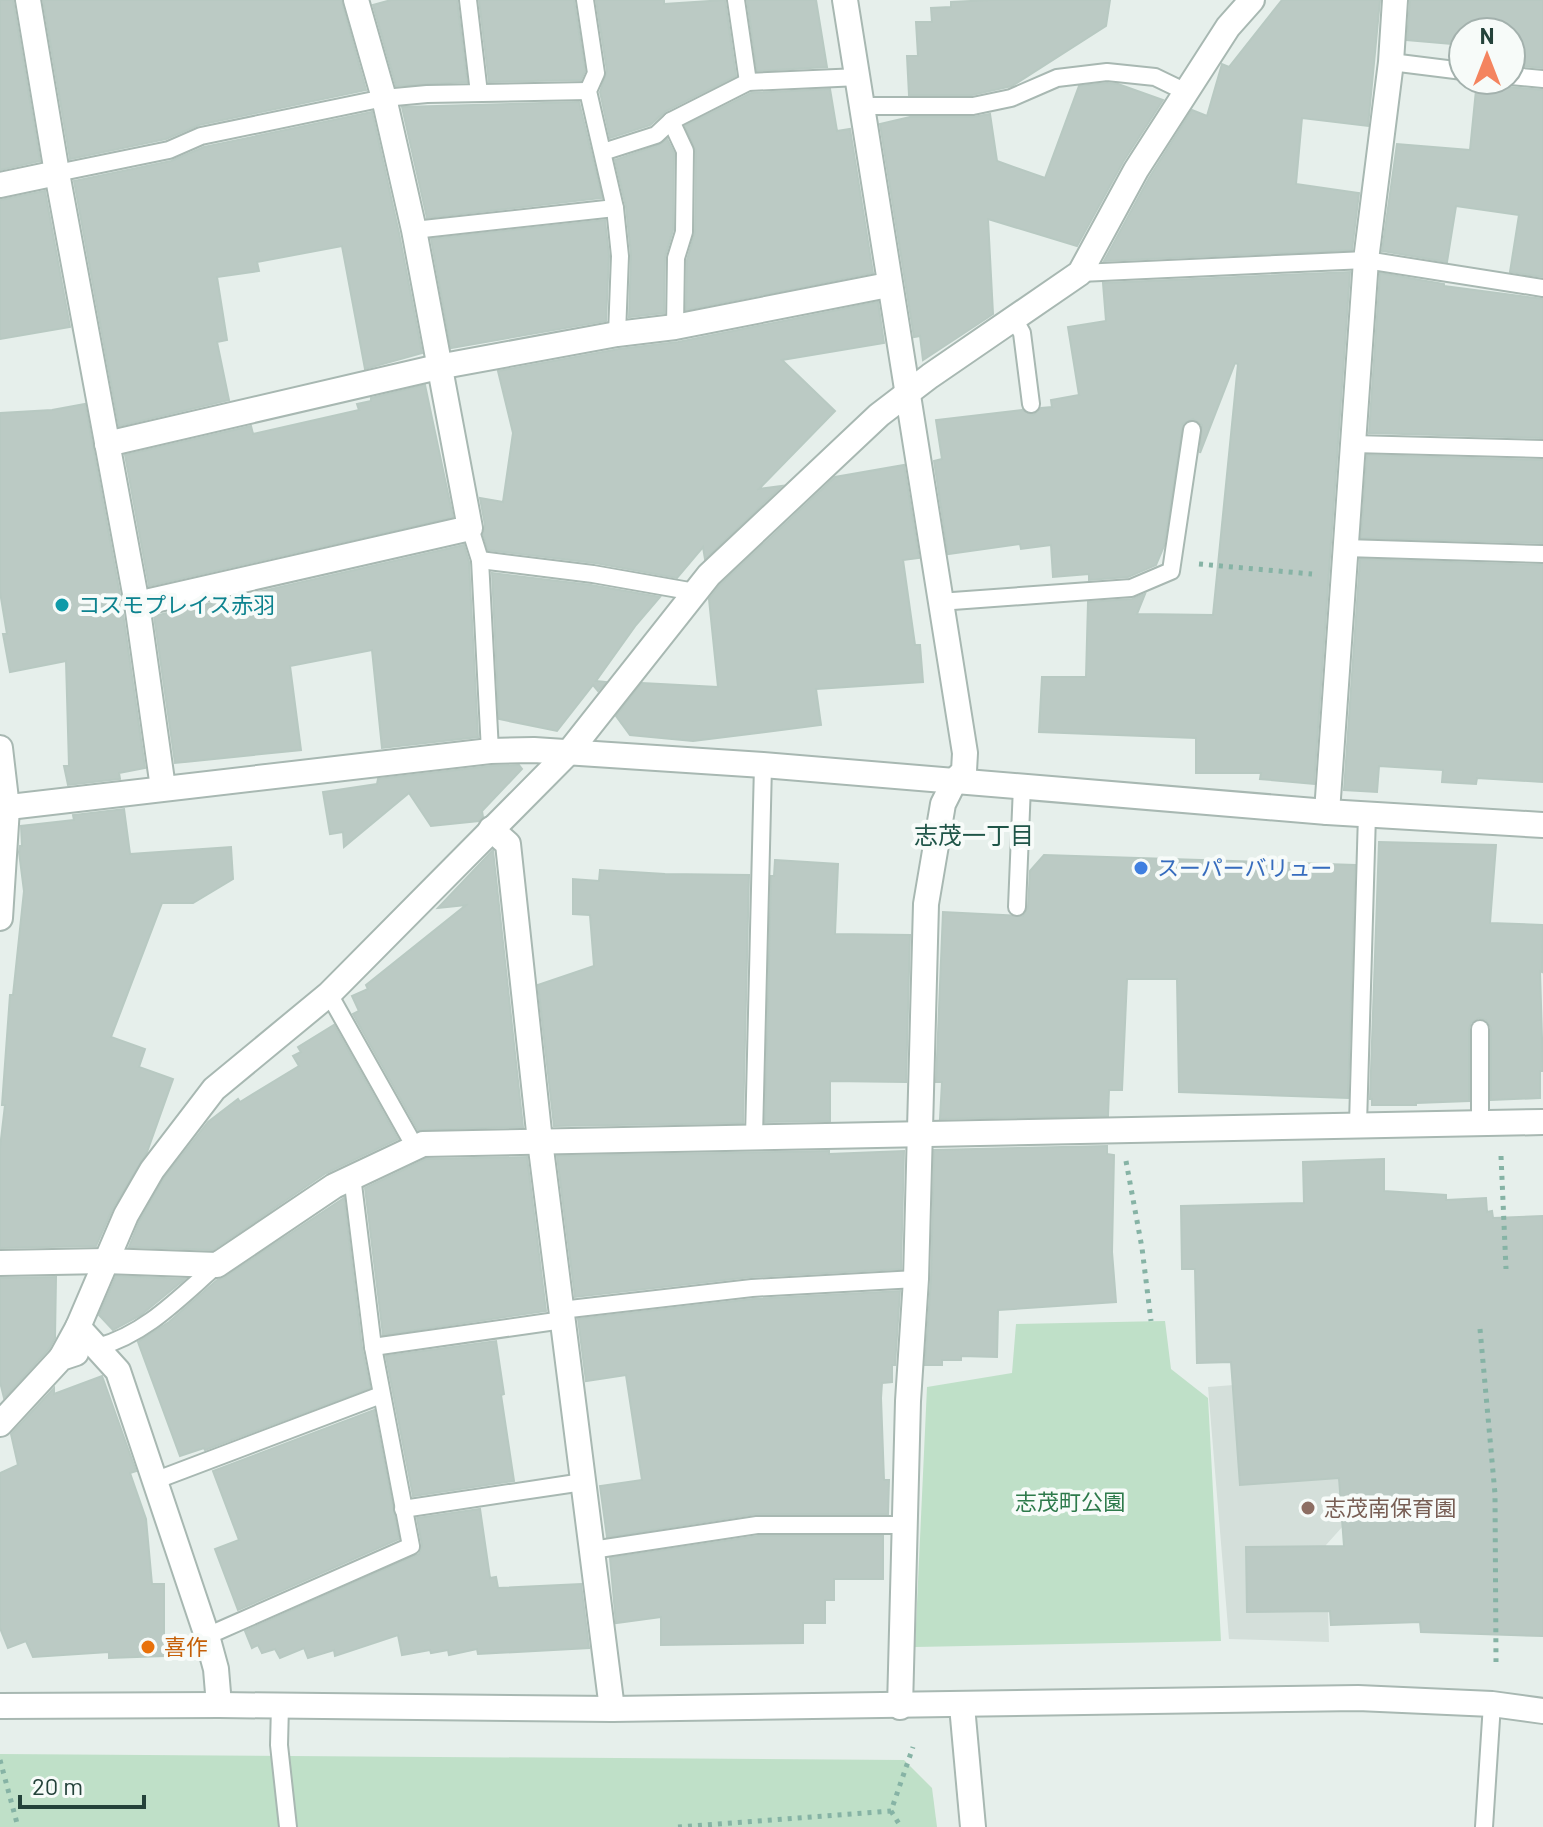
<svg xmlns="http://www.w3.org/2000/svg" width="1543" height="1827" font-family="Barlow,'Noto Sans JP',sans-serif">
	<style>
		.built { fill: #d4dfda }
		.green { fill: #bfe0c8 }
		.building { fill: #bbcac4; stroke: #b8c9c2; stroke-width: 2 }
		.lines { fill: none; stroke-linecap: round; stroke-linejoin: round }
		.service-casing { stroke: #a8b8b2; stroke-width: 20 }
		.minor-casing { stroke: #a8b8b2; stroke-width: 28 }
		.tertiary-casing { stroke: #a8b8b2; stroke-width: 28 }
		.path { stroke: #86b3a5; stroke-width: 5; stroke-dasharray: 4 6; stroke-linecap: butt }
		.service { stroke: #fff; stroke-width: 16 }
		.minor { stroke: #fff; stroke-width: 24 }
		.tertiary { stroke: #fff; stroke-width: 24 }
		.culture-dot { fill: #0f9aa8; stroke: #f7fbf9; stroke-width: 3 }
		.shop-dot { fill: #3f7fe0; stroke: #f7fbf9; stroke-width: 3 }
		.education-dot { fill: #8d6e63; stroke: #f7fbf9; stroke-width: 3 }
		.food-dot { fill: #e8710a; stroke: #f7fbf9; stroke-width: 3 }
		.labels { text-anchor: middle; stroke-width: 8; stroke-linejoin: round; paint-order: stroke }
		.culture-label { font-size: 22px; fill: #0d838f; stroke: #f7fbf9; text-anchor: start }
		.shop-label { font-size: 22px; fill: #366cbe; stroke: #f7fbf9; text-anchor: start }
		.park-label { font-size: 22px; fill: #2d7a4b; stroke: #f7fbf9 }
		.education-label { font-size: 22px; fill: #785e54; stroke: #f7fbf9; text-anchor: start }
		.food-label { font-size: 22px; fill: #c56008; stroke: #f7fbf9; text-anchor: start }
		.neighbourhood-label { font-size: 24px; fill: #1f5548; stroke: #f7fbf9 }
	</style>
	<rect width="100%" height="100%" fill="#e6efeb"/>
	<!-- built -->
	<polygon class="built" points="1404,1372 1353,1515 1326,1545 1329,1642 1229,1639 1208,1387"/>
	<!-- green -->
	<g class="green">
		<polygon points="1165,1321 1171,1369 1208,1398 1221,1641 915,1647 927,1387 1012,1373 1016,1324"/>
		<polygon points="0,1754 904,1760 932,1788 937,1827 0,1827"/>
	</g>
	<!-- building -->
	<g class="building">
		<polygon points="0,0 13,0 40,161 0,170"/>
		<polygon points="43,0 341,0 366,90 199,125 166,139 70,159"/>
		<polygon points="391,0 457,0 467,82 396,86 373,5"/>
		<polygon points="479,0 574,0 585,71 581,80 489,82"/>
		<polygon points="596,0 664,0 664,4 725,0 736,76 666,111 650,125 610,138 600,92 607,71"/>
		<polygon points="747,0 816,0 827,67 757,71"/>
		<polygon points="990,0 1110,0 1106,26 1012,86 972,95 909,95 907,56 918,56 916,22 932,22 931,8 951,7 951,2"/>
		<polygon points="1282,0 1380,0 1368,126 1302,118 1296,184 1359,193 1352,250 1104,261 1149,178 1192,110 1207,116 1222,64 1229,67"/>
		<polygon points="1410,0 1543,0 1543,68 1511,65 1511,32 1463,32 1463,45 1407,40"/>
		<polygon points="1477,80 1501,80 1509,87 1543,90 1543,277 1510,272 1519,215 1456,206 1447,262 1382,251 1397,144 1470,150"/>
		<polygon points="1107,83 1118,84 1163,100 1123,162 1077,246 988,219 993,314 923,360 920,336 914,337 880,124 910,117 973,117 990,114 997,161 1045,178 1079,86"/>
		<polygon points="830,89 837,131 850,129 873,273 686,310 687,260 695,232 696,151 685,126 751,93"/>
		<polygon points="579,102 602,198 427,218 402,107"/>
		<polygon points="372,112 399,233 422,353 365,369 342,246 257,262 259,271 217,277 227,340 217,342 229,400 119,426 74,181 171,161 204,147"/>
		<polygon points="667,139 674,153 673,230 665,257 664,313 629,317 631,255 626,207 615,160 659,145"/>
		<polygon points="45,191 70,327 0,339 0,200"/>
		<polygon points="605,220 609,256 606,321 451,348 431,239"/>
		<polygon points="1350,272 1314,784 1260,779 1261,773 1196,773 1196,738 1039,732 1042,677 1086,677 1088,602 1132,599 1145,594 1137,614 1213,615 1238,364 1235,363 1200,453 1202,425 1193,419 1183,424 1164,546 1156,565 1128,577 1089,580 1089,574 1053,577 1051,545 1021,549 1020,544 948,554 934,461 942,459 936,420 1022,410 1033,415 1041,408 1052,407 1051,400 1079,395 1068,327 1106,321 1103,283"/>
		<polygon points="1380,273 1444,284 1444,286 1543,299 1543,438 1369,433"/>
		<polygon points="878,302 884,343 782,360 835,411 759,489 782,486 705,559 703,547 677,578 595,563 488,550 483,534 485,525 480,498 503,502 513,433 498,371 619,349 678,342"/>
		<polygon points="425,385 453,517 149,586 125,455 251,426 253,434 359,410 357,404 371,401 371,398"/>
		<polygon points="85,404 122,606 145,768 119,773 120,779 68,785 64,766 69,766 66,661 10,672 3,634 7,634 0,592 0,413 52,410"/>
		<polygon points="1367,455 1543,460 1543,543 1361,538"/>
		<polygon points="904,465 919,558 903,560 915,645 920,645 923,682 816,689 821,725 693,741 630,735 616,716 642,683 718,687 709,599 720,585 835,477"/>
		<polygon points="464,545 469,562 478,737 382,748 372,650 290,666 301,750 175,763 154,616"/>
		<polygon points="1360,559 1543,565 1543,782 1477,778 1476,784 1442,782 1443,770 1379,766 1377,792 1344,790"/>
		<polygon points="492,573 591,585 660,597 636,625 596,681 606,682 598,691 593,685 557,731 499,719"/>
		<polygon points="519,765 522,769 482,811 483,817 479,821 431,826 409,793 344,847 343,832 330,834 323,792 377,784 378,779 491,766"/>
		<polygon points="124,809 130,854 231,847 233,879 193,903 162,903 111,1037 145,1049 139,1067 173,1079 147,1152 113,1208 96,1246 0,1248 0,1148 5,1105 2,1105 10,995 13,995 24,891 19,852 20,846 22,846 21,826 74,820 73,815"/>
		<polygon points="1379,842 1496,845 1490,923 1543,925 1542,972 1540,971 1543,1071 1540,1071 1540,1098 1491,1100 1491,1028 1486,1020 1479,1018 1471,1023 1469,1029 1469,1101 1416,1103 1416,1105 1372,1105 1372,1099 1370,1099"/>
		<polygon points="493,850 523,1127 418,1130 353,1014 359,1011 352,996 368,989 366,985 466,905 438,908"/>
		<polygon points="1044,855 1355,865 1348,1098 1179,1092 1177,979 1127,979 1122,1090 1109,1090 1108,1116 940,1119 942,1082 936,1082 943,912 1023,916 1028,907 1030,871"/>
		<polygon points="775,860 838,864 835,934 910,935 906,1082 830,1081 830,1121 765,1122 771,876 774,876"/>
		<polygon points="600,870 665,874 749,875 743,1123 554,1126 538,985 594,966 590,915 573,914 573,879 599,881"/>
		<polygon points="334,1025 398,1139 326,1173 213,1250 129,1247 139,1222 164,1178 208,1122 238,1099 240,1102 299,1066 293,1056 301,1052 298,1047"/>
		<polygon points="1107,1146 1107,1154 1114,1155 1112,1252 1116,1302 998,1310 997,1357 961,1356 961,1360 942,1360 942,1365 925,1365 931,1279 934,1150"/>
		<polygon points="829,1151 829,1154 904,1151 901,1269 751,1277 575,1297 557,1156"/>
		<polygon points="527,1157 546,1311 383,1335 365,1188 426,1159"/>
		<polygon points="1384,1159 1384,1191 1446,1195 1446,1200 1486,1198 1487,1212 1492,1211 1493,1218 1543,1216 1543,1636 1421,1632 1420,1622 1331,1625 1330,1611 1247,1612 1246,1547 1344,1546 1339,1478 1240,1485 1231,1362 1197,1363 1195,1269 1182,1269 1181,1206 1304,1203 1303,1162"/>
		<polygon points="344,1198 362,1348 370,1388 205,1450 204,1448 180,1456 138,1342 169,1322 217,1280 225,1277"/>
		<polygon points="116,1276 185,1279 141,1315 113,1330 99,1315"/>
		<polygon points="56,1277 55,1338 49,1349 4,1398 0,1382 0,1278"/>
		<polygon points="900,1291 895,1365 892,1365 892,1382 882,1383 881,1398 884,1480 889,1480 888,1514 757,1514 607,1537 600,1486 642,1480 626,1375 586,1381 578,1319 753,1299"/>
		<polygon points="496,1341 504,1394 501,1395 514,1481 413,1496 386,1356"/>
		<polygon points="102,1376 136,1471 130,1473 146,1519 152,1584 164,1584 164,1656 109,1658 109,1652 33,1657 26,1641 8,1648 0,1628 0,1473 18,1465 11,1434 54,1388 54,1394"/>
		<polygon points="374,1410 399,1539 238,1610 215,1549 239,1540 213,1471"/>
		<polygon points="480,1509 490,1578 496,1577 498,1588 581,1584 589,1648 478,1654 477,1649 449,1655 448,1650 431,1653 430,1650 402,1655 398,1635 335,1656 334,1650 308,1658 304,1648 280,1658 275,1649 262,1653 258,1645 252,1648 245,1631 419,1554 422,1545 417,1518"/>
		<polygon points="758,1536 883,1536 883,1579 834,1579 834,1600 825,1600 825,1623 803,1623 803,1643 661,1645 661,1617 616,1623 610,1558"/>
	</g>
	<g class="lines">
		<defs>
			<g id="service">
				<polyline points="468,0 479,93"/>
				<polyline points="585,0 596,73 588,91 615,208 620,256 617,334"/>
				<polyline points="736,0 748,82"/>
				<polyline points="1391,62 1463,71"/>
				<polyline points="1511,76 1543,79"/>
				<polyline points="863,106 973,106 1011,98 1057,78 1107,72 1155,77 1186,92"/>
				<polyline points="671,121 685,151 684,232 676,258 675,327"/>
				<polyline points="603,152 656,135 671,121 748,82 859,77"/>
				<polyline points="57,173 169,150 201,136 384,98 427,94 588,91"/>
				<polyline points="414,230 615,208"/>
				<polyline points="1080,273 1366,260 1543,288"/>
				<polyline points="1014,319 1022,333 1031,404"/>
				<polyline points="1353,444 1543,449"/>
				<polyline points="470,528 480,560 490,751"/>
				<polyline points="1345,548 1543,554"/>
				<polyline points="480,560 593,574 695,592"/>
				<polyline points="939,602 1131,588 1171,571 1192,430"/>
				<polyline points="1017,907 1022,786"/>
				<polyline points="329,994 415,1147"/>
				<polyline points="1480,1029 1480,1123"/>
				<polyline points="1358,1124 1367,814"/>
				<polyline points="754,1137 763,765"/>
				<polyline points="561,1310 752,1288 916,1279"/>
				<path d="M 98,1347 C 146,1334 180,1297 217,1265"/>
				<polyline points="373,1347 563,1320"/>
				<polyline points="154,1481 381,1395"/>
				<polyline points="403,1509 583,1482"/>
				<polyline points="592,1550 757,1525 905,1525"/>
				<polyline points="207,1636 411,1546 373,1347 352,1176"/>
				<polyline points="280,1705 279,1745 288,1827"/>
				<polyline points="1484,1827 1492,1704"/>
			</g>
			<g id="minor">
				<polyline points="28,0 57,173 137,604 163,788"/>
				<polyline points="845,0 965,753 964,771 955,780 943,804 926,904 916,1279 908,1401 900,1707"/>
				<polyline points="0,185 57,173"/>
				<polyline points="107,444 438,367 617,334 675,327 888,285"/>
				<polyline points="137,604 470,528 414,230 384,98 356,0"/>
				<polyline points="0,748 7,808 0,918"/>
				<polyline points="0,808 490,751 534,750 763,765 1327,812 1543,825"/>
				<polyline points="1327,812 1366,260 1391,62 1395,0"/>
				<polyline points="491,829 508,844 540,1141 612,1709"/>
				<polyline points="0,1263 105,1261 217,1265 334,1186 423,1144 1543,1122"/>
				<polyline points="78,1327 118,1371 207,1636 216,1669 219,1705"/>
				<polyline points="61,1358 78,1327 126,1215 152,1170 214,1089 329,994 569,752 709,575 879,415 930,376 1080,273 1136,170 1228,27 1252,0"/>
				<polyline points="0,1424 61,1358 76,1353"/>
				<polyline points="962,1706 973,1827"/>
			</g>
			<polyline id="tertiary" points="0,1706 219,1705 612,1709 1358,1698 1492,1704 1543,1711"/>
		</defs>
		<!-- service casing -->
		<use href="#service" class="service-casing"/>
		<!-- minor casing -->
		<use href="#minor" class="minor-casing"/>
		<!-- tertiary casing -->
		<use href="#tertiary" class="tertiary-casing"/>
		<!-- path -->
		<g class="path">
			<polyline points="1199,564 1312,574"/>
			<polyline points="1501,1156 1506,1269"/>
			<polyline points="1126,1161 1142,1248 1151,1321"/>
			<polyline points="1480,1329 1495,1494 1496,1662"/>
			<polyline points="0,1760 18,1827"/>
			<polyline points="891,1811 901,1827"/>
			<polyline points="678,1827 891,1811 913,1747"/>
		</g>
		<!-- service -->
		<use href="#service" class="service"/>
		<!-- minor -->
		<use href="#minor" class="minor"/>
		<!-- tertiary -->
		<use href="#tertiary" class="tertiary"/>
	</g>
	<!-- markers -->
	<circle class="culture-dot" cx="62" cy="605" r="8"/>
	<circle class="shop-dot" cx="1141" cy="868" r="8"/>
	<circle class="education-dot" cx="1308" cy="1508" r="8"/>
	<circle class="food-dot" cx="148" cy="1647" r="8"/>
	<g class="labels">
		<!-- culture labels -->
		<g class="culture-label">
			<text x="78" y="613">コスモプレイス赤羽</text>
		</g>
		<!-- shop labels -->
		<g class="shop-label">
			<text x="1157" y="876">スーパーバリュー</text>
		</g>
		<!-- park labels -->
		<g class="park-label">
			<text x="1070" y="1510">志茂町公園</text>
		</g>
		<!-- education labels -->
		<g class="education-label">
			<text x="1324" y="1516">志茂南保育園</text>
		</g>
		<!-- food labels -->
		<g class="food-label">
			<text x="164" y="1655">喜作</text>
		</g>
		<!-- neighbourhood labels -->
		<g class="neighbourhood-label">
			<text x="974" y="844">志茂一丁目</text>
		</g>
	</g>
	<!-- north arrow -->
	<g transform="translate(1487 56)"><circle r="38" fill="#f7fbf9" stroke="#a3b1ad" stroke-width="2"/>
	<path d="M0-6L14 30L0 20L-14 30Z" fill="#f4845f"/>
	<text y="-12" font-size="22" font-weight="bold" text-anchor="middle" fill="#24423a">N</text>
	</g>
	<!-- scale -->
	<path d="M20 1795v12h124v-12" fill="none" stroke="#24423a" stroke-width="4"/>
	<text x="32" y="1795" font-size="24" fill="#24423a" stroke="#f7fbf9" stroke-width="6" paint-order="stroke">20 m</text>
</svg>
